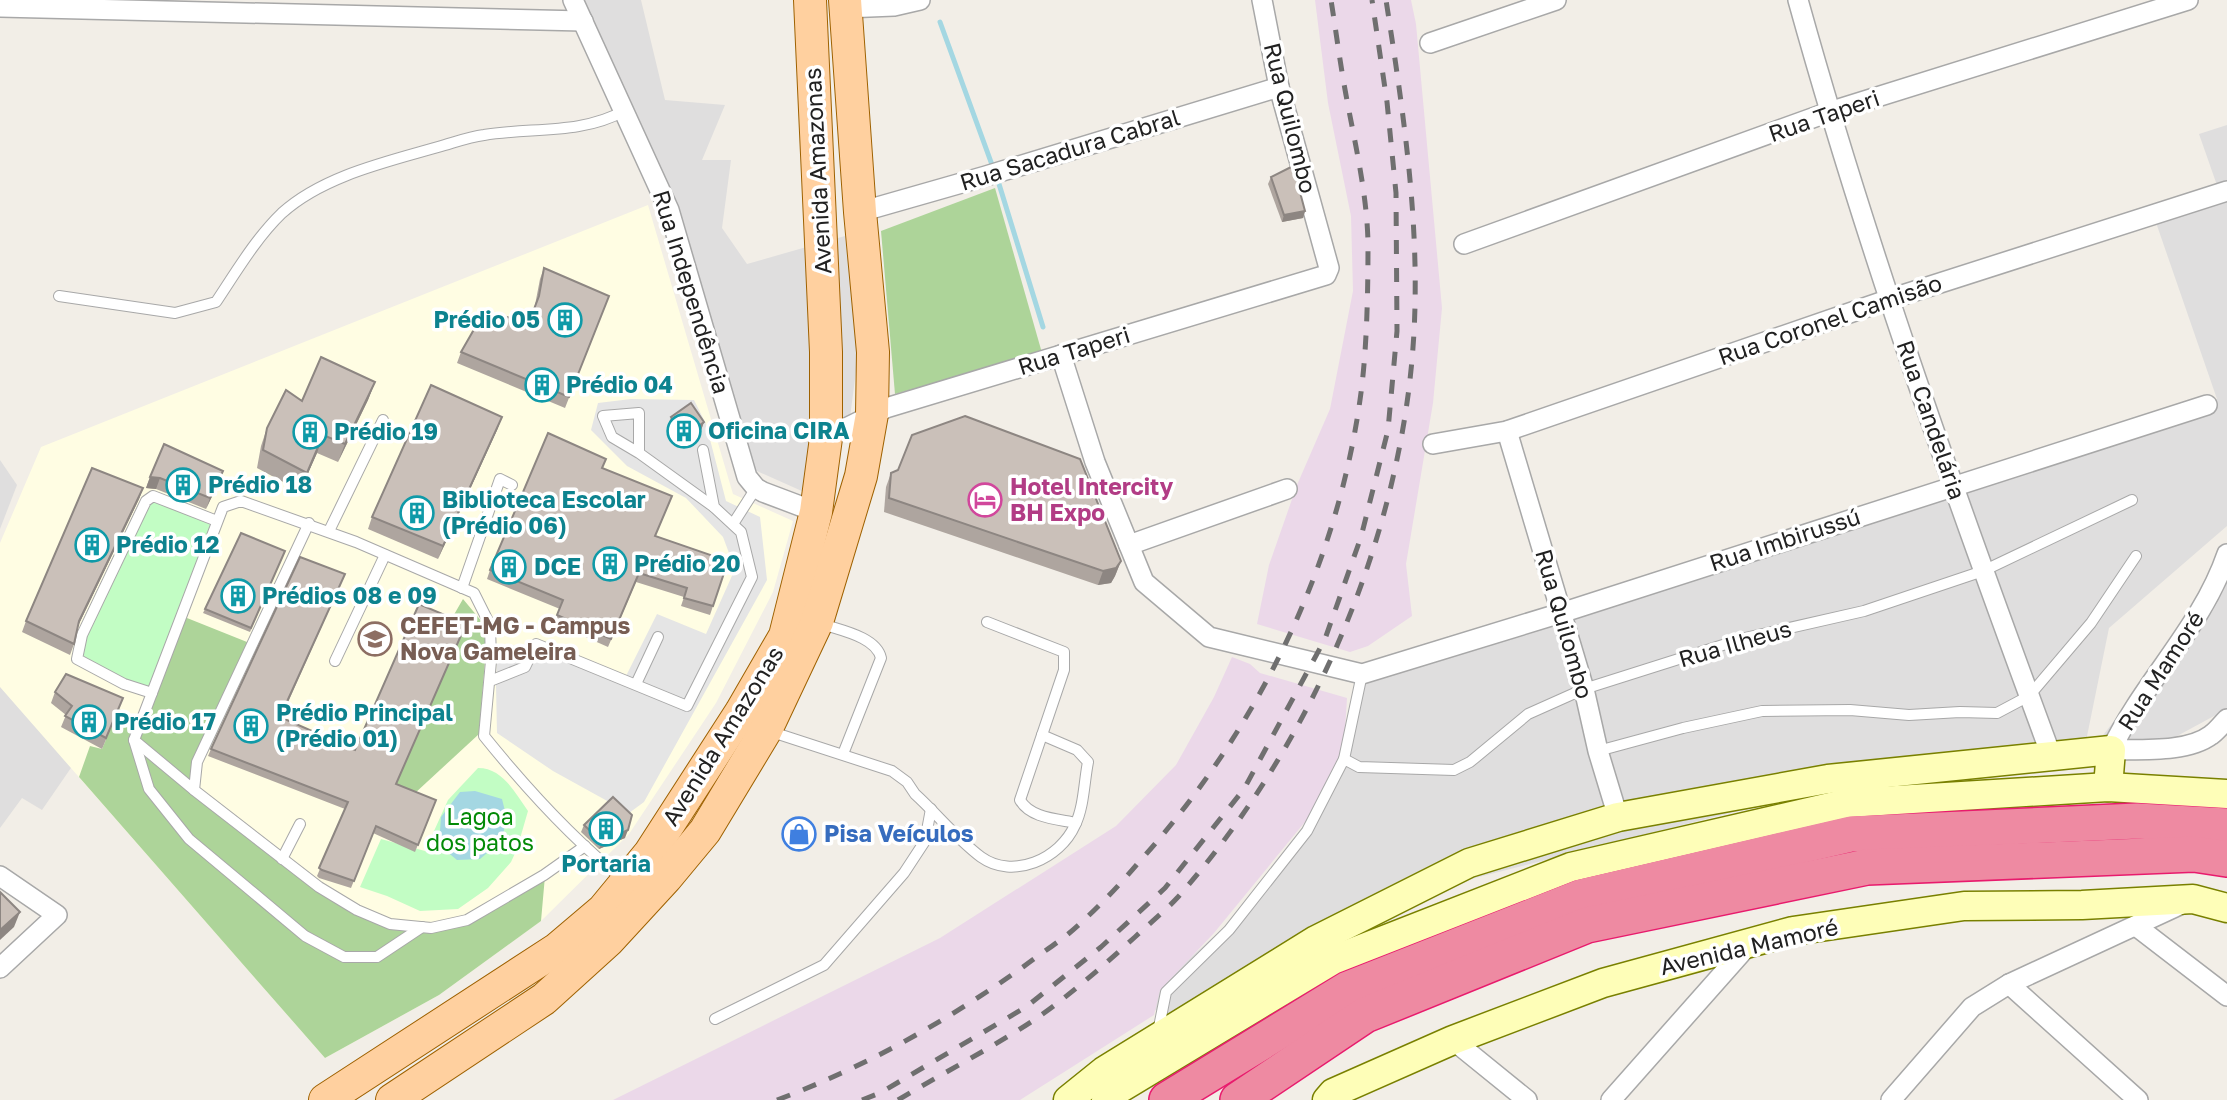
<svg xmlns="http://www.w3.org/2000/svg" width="2227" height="1100" font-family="'Golos Text',sans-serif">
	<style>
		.residential { fill: #dfdede }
		.industrial { fill: #ebd8e9 }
		.education { fill: #fffde3 }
		.forest { fill: #add499 }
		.park { fill: #c2fdc4 }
		.parking { fill: #e5e5e5 }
		.water { fill: #a4d7e2 }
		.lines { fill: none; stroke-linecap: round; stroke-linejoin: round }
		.stream { stroke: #a4d7e2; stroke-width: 5 }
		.lane-casing { stroke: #a8a8a8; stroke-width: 12 }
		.street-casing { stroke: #a8a8a8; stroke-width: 22 }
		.secondary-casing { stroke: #798000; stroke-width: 31 }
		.primary-casing { stroke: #9e6100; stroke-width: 34 }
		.highway-casing { stroke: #e81b6d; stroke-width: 38 }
		.lane { stroke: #fff; stroke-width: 10 }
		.street { stroke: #fff; stroke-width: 19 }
		.secondary { stroke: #fefeb8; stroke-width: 28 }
		.primary { stroke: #ffd09f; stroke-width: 32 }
		.highway { stroke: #ee8aa2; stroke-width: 35 }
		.rail { stroke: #6f6f6f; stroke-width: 5; stroke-dasharray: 14 14; stroke-linecap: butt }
		.wall { fill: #aea59f }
		.shaded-wall { fill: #8d8682 }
		.building { fill: #cac0b9; stroke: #8d8682; stroke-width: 2 }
		.labels { text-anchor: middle; stroke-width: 7; stroke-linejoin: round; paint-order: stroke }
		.street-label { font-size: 23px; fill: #212121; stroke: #fff }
		.culture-label { font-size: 23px; font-weight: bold; fill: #0d838f; stroke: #fff; text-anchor: start }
		.hotel-label { font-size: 23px; font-weight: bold; fill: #b23c85; stroke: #fff; text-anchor: start }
		.education-label { font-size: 23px; font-weight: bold; fill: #785e54; stroke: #fff; text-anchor: start }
		.park-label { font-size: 23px; fill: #038a07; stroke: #fff }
		.shop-label { font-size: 23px; font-weight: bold; fill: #366cbe; stroke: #fff; text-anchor: start }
	</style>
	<rect width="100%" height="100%" fill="#f2eee7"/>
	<!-- residential -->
	<g class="residential">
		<polygon points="581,0 641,0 665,100 725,105 702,160 731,160 722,228 747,264 845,236 859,348 849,425 822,500 750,468 698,277"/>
		<polygon points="2227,125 2227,526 2109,628 2085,746 1753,807 1471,879 1332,947 1181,1042 1146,998 1232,920 1324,799 1346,748 1357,668 1561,617 2217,399 2152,211 2219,191 2199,134"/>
		<polygon points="0,460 17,485 0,529"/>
		<polygon points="2227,555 2227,709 2166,742 2093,748 2202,609"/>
		<polygon points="0,643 95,733 42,810 22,798 0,828"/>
	</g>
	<!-- industrial -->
	<g class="industrial">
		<polygon points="1315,0 1411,0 1416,24 1442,308 1433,403 1406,564 1412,616 1368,646 1350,652 1257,624 1269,565 1297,485 1330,409 1353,291 1351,216 1328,103"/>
		<polygon points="1232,657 1250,664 1260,673 1347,698 1344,747 1309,817 1214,933 1160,990 1154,1015 1020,1100 613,1100 940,938 1116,826 1176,765 1214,697"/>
	</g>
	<!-- education -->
	<polygon class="education" points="648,205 733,494 793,521 773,592 716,703 629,834 541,921 439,995 325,1058 0,687 0,543 41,447"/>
	<!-- forest -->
	<g class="forest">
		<polygon points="995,188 1042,353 895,394 881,231"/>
		<polygon points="463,599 483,623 486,649 479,734 414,794 393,791 463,631 448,625"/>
		<polygon points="182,616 252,644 196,762 194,789 357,910 384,927 431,930 471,923 545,876 541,921 439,995 325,1058 79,777 90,746 102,749 119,709 141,719"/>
	</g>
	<!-- park -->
	<g class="park">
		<polygon points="153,497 217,521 152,693 78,659 82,635"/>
		<path d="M 478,768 C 503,768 515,793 528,811 L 517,849 L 511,862 L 488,888 L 458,909 L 420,911 L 387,896 L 360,887 L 381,839 L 425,851 L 448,800 Z"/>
	</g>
	<!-- parking -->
	<polygon class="parking" points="631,399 694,400 706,424 726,501 760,517 767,580 644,802 629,813 553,771 497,733 496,686 497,646 536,644 625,678 657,614 706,634 735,569 723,537 686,498 627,466 591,430 598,403"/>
	<!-- water -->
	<polygon class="water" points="475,791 502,799 507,819 501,841 480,859 457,860 439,845 441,817 460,792"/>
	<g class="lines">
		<!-- stream -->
		<polyline class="stream" points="940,22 999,184 1043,327"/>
		<defs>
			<g id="lane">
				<path d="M 59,296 L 175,313 L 216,302 C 236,272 256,238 282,213 C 323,176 386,162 438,147 C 453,143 468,137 484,135 C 531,127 580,135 624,111"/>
				<polyline points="639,453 639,413 603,416 612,437 639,453 714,507"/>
				<polyline points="309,523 197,762 194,790 319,887 357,910 390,924 431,928 467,920 544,875 585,846"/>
				<polyline points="733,524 756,488"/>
				<polyline points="329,531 383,420"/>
				<polyline points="462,588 500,479 512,485"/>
				<path d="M 987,622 L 1064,652 L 1064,670 L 1020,800 C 1030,818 1057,819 1076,823"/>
				<path d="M 819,623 C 838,630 876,636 881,658 L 843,754"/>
				<polyline points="335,661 385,555"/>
				<polyline points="490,681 525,667 536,644 687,706 752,577 741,532 714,507 703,450"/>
				<polyline points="636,684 658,637"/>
				<polyline points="152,693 124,684 77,659 82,635 146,501 153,496 217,521"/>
				<path d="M 769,731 L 892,771 L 907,782 L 915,794 C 936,813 958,840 981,857 C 1013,880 1060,859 1075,825 C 1084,807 1084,782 1088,762 L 1077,750 L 1042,735"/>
				<polyline points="134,740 149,789 189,839 305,936 344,957 377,957 422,927"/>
				<polyline points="1598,751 1683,728 1762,711 1850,710 1909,715 1960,712 1997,713 2029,696 2091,623 2136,556"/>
				<polyline points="1344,759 1359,767 1454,770 1470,762 1528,714 1584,689 1745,638 1864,611 1983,571 2132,500"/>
				<path d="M 194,790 L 134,740 L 223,507 L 241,501 L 356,542 L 474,593 L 490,625 L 491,661 L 484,736 C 526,788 572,839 624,880"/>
				<polyline points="282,859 300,824"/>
				<polyline points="715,1019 824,965 904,873 925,841 931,809"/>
				<polyline points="1158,1032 1166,992 1229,930 1307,831 1344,759 1362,674"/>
			</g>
			<g id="street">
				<polyline points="573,0 669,210 747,477 756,488 763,492 816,512"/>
				<path d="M 1798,0 C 1869,256 1959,506 2051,755"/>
				<polyline points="0,7 583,21"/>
				<polyline points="845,8 894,6 920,0"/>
				<polyline points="1430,43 1556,0"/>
				<polyline points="860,212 986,176 1279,87"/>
				<polyline points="1464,244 1829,112 2188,0"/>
				<polyline points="1061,355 1095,462 1144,582 1209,637 1362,674 1561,613 2207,405"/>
				<polyline points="1507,431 1584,689 1598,751 1618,817"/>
				<polyline points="826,438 886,408 1326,275 1329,268 1279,87 1262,0"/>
				<polyline points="1433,444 1507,431 1890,299 2227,191"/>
				<polyline points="1129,545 1287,489"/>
				<path d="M 2227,554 C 2202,627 2144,681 2111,750 C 2140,749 2187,753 2211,735 C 2217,731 2222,724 2227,719"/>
				<polyline points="0,876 57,915 0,968"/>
				<polyline points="2136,926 2227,996"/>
				<polyline points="2009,984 2138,1100"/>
				<polyline points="1453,1040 1527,1100"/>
				<polyline points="1611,1100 1751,942"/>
				<polyline points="1891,1100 1972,1007 2009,984 2184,903"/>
			</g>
			<g id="secondary">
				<polyline points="1068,1100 1104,1071 1316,940 1469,863 1618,817 1828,779 2111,750 2108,787"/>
				<polyline points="1106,1100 1119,1089 1333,960 1571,867 1848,803 2108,787 2227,794"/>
				<polyline points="1327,1100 1333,1093 1453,1040 1603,983 1793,931 1964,906 2082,905 2193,899 2227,908"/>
			</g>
			<g id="primary">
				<polyline points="325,1100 557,949 603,910 650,853 741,712 785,636 816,512 826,438 826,352 810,0"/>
				<polyline points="392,1100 544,999 608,941 666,878 705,831 766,730 817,622 861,476 872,414 873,352 860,212 845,0"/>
			</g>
			<g id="highway">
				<polyline points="1167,1100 1348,989 1581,897 1851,834 2137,821 2227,826"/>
				<polyline points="1238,1100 1365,1015 1587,925 1867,867 2194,854 2227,859"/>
			</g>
		</defs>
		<!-- lane casing -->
		<use href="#lane" class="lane-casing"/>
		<!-- street casing -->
		<use href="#street" class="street-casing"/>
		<!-- secondary casing -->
		<use href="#secondary" class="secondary-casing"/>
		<!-- primary casing -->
		<use href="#primary" class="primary-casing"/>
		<!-- highway casing -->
		<use href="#highway" class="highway-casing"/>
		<!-- lane -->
		<use href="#lane" class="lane"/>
		<!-- street -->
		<use href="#street" class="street"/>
		<!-- secondary -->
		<use href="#secondary" class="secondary"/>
		<!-- primary -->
		<use href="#primary" class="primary"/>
		<!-- highway -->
		<use href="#highway" class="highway"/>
		<!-- rail -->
		<g class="rail">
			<path d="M 777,1100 C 865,1067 947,1021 1023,967 C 1037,956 1053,946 1067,935 C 1093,913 1117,888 1139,862 C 1254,735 1336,571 1360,400 C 1367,352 1368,292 1368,243 C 1367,193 1355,144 1346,95 C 1340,63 1336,31 1331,0"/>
			<polyline points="862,1100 880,1093 1026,1007 1101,947 1165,888 1244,789 1325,639 1361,537 1388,430 1397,331 1396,193 1387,102 1372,0"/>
			<path d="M 898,1100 C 943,1073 990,1049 1034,1020 C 1069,996 1103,966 1135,937 C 1149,924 1165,911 1178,897 C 1312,745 1403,535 1414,332 C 1420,221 1403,110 1386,0"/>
		</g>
	</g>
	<!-- wall -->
	<g class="wall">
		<polygon points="1271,177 1305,211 1303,218 1282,222 1268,184"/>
		<polygon points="544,268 609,296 565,408 457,363 461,352 529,322 535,305 540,279"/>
		<polygon points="375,382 368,400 338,462 317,453 300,491 257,468 261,446 267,428 302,401"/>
		<polygon points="502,417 497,430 438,559 368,529 372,517"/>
		<polygon points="671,417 704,422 700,433 681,447 667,428"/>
		<polygon points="602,468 656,536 728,561 710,615 681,606 684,597 636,582 608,647 554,623 560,609 487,579 490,570"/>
		<polygon points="223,471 206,509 156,489 146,488 150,477"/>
		<polygon points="891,473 1121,561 1115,576 1111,583 1098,585 884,512 886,487"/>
		<polygon points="143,488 139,499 78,626 74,644 70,655 22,632 26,621"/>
		<polygon points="285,551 250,632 203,613 205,609"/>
		<polygon points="342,581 281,718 396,784 436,800 415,852 373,833 351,888 319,878 317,876 345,809 208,756 211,749"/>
		<polygon points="55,692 119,709 102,749 61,727 66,715 51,703"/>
		<polygon points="584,825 625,838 599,849 581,832"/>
	</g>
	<!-- shaded-wall -->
	<g class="shaded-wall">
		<polygon points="1305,211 1303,218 1282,222 1284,215"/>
		<polygon points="375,382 368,400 338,462 345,444"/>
		<polygon points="502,417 497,430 438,559 443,546"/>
		<polygon points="704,422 700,433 681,447 685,436"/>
		<polygon points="323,435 317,453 300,491 307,473"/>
		<polygon points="223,471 219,482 206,509 210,498"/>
		<polygon points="150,477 160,478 156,489 146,488"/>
		<polygon points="143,488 139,499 75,632 79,621"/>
		<polygon points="1121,561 1115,576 1111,583 1098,585 1103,571"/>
		<polygon points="628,830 625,838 599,849 602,842"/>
		<polygon points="20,912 14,927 0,940 0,930"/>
	</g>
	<!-- building -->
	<g class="building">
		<polygon points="1293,166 1305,211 1284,215 1271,177"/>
		<polygon points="544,268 609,296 569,397 461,352 484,312 529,322 539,296"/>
		<polygon points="321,357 375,382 345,444 323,435 307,473 263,450 267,428 286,390 302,401"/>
		<polygon points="431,385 502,417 443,546 372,517"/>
		<polygon points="691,403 704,422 685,436 671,417"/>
		<polygon points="965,416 1080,459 1121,561 1116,568 1103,571 889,498 891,473 898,470 912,435"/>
		<polygon points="548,433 606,459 602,468 672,496 655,536 728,561 713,606 684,598 687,588 639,573 611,639 557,615 563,600 490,570"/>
		<polygon points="164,444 223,471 210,498 160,478 150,477"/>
		<polygon points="92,468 143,488 79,621 74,644 26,621"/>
		<polygon points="241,533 285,551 251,628 205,609"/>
		<polygon points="300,557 345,574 280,717 355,750 419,604 466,624 396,784 436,800 418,845 376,826 354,881 322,870 319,868 348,802 211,749"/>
		<polygon points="66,674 123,698 106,738 65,716 72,706 55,692"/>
		<polygon points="613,797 632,815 628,830 602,842 584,825"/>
		<polygon points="0,892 20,912 0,930"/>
	</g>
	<!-- icons -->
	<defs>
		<symbol id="building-ring" viewBox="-11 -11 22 22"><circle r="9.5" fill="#fff" stroke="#0f9aa8" stroke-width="1.5"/><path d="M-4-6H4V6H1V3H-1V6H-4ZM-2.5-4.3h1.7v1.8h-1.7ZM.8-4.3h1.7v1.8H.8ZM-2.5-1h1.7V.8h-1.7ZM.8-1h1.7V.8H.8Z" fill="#0f9aa8"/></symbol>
		<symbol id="hotel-ring" viewBox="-11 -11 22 22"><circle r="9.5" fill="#fff" stroke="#d1479c" stroke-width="1.5"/><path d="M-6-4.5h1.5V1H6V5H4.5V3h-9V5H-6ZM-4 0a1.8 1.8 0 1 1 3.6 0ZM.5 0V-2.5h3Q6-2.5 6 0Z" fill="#d1479c"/></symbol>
		<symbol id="university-ring" viewBox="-11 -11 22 22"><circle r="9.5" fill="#fff" stroke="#8d6e63" stroke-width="1.5"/><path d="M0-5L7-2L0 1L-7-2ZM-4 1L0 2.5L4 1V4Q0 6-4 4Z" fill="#8d6e63"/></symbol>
		<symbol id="shop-ring" viewBox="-11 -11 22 22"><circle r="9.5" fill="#fff" stroke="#3f7fe0" stroke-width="1.5"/><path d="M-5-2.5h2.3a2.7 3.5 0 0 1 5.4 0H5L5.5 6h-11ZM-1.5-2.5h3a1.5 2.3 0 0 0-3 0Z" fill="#3f7fe0"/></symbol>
	</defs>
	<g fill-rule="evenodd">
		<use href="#building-ring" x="546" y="301" width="38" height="38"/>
		<use href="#building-ring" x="523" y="366" width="38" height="38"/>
		<use href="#building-ring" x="665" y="412" width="38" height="38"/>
		<use href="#building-ring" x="291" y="413" width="38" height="38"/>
		<use href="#building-ring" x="164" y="466" width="38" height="38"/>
		<use href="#hotel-ring" x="966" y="481" width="38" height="38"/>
		<use href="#building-ring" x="398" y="494" width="38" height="38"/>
		<use href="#building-ring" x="73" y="526" width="38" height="38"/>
		<use href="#building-ring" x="591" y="545" width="38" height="38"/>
		<use href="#building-ring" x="490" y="548" width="38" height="38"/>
		<use href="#building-ring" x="219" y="577" width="38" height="38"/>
		<use href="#university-ring" x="356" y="620" width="38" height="38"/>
		<use href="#building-ring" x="70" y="703" width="38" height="38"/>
		<use href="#building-ring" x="232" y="707" width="38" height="38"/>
		<use href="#building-ring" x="587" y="810" width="38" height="38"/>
		<use href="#shop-ring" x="780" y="815" width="38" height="38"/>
	</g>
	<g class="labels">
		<!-- street labels -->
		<g class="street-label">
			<text transform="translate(1824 116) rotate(-19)" y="8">Rua Taperi</text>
			<text transform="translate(1290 118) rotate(76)" y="8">Rua Quilombo</text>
			<text transform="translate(1070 150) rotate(-17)" y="8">Rua Sacadura Cabral</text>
			<text transform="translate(818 171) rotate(-93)" y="8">Avenida Amazonas</text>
			<text transform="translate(691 292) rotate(73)" y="8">Rua Independência</text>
			<text transform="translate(1830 320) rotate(-19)" y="8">Rua Coronel Camisão</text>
			<text transform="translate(1074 351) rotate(-17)" y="8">Rua Taperi</text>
			<text transform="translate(1931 420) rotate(71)" y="8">Rua Candelária</text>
			<text transform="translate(1785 540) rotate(-18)" y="8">Rua Imbirussú</text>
			<text transform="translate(1564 624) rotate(74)" y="8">Rua Quilombo</text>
			<text transform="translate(1735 644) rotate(-16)" y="8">Rua Ilheus</text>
			<text transform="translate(2161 671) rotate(-57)" y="8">Rua Mamoré</text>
			<text transform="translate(723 736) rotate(-58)" y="8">Avenida Amazonas</text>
			<text transform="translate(1749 947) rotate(-13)" y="8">Avenida Mamoré</text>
		</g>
		<!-- culture labels -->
		<g class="culture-label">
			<text x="540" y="328" text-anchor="end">Prédio 05</text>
			<text x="566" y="393">Prédio 04</text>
			<text x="708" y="439">Oficina CIRA</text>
			<text x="334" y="440">Prédio 19</text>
			<text x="208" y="493">Prédio 18</text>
			<text x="442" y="508">Biblioteca Escolar<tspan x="442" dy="26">(Prédio 06)</tspan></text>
			<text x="116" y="553">Prédio 12</text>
			<text x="634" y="572">Prédio 20</text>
			<text x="534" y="575">DCE</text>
			<text x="262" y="604">Prédios 08 e 09</text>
			<text x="276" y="721">Prédio Principal<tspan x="276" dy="26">(Prédio 01)</tspan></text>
			<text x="114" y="730">Prédio 17</text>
			<text x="606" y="872" text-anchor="middle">Portaria</text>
		</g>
		<!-- hotel labels -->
		<g class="hotel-label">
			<text x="1010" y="495">Hotel Intercity<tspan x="1010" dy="26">BH Expo</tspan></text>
		</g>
		<!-- education labels -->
		<g class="education-label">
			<text x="400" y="634">CEFET-MG - Campus<tspan x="400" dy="26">Nova Gameleira</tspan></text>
		</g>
		<!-- park labels -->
		<g class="park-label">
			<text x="480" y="825">Lagoa<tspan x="480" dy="26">dos patos</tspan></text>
		</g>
		<!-- shop labels -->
		<g class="shop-label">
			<text x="824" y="842">Pisa Veículos</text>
		</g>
	</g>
</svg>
